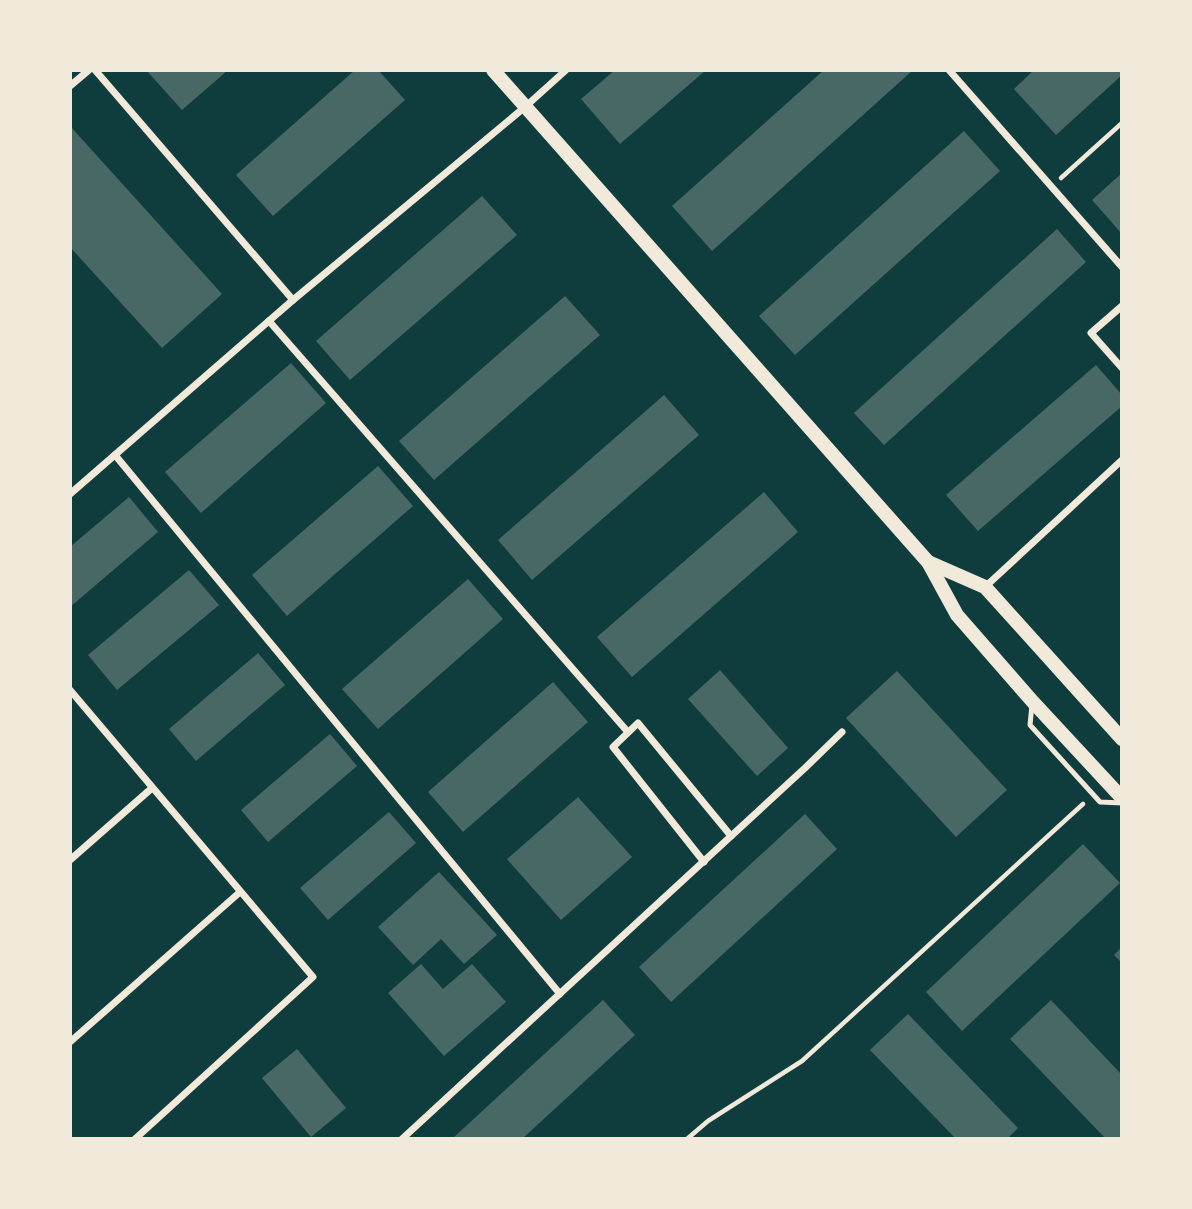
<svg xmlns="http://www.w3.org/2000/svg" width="1192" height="1209" font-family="Merriweather,serif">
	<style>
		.building { fill: #486865 }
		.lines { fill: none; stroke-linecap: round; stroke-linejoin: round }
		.path { stroke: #f1e9da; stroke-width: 4.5 }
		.service { stroke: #f1e9da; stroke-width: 5 }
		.minor { stroke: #f1e9da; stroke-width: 7 }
		.secondary { stroke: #f1e9da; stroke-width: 14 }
	</style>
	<rect width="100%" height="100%" fill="#0f3d3e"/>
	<!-- building -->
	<g class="building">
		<polygon points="146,70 228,70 182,110"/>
		<polygon points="355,70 378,70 405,100 273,216 236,175"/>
		<polygon points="615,70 706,70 620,144 581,99"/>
		<polygon points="824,70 913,70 712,251 672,206"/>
		<polygon points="1034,70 1122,70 1122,75 1056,135 1014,89"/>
		<polygon points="70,126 222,294 162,348 70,247"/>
		<polygon points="964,131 1000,171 795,355 759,316"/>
		<polygon points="1122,173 1122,234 1092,200"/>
		<polygon points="482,196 517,235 350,380 316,341"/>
		<polygon points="1057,229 1086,262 884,445 854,413"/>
		<polygon points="565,296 600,335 434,480 399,441"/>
		<polygon points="291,363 326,403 201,513 165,472"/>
		<polygon points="1096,365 1122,395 1122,406 978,531 946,495"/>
		<polygon points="664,395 699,435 532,580 498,540"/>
		<polygon points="378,466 413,506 287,616 252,575"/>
		<polygon points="764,492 798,532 632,677 597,637"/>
		<polygon points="129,497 158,532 70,607 70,547"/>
		<polygon points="189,570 219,605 117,690 88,655"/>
		<polygon points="468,579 503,619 378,729 342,689"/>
		<polygon points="258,653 285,685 196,761 169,729"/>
		<polygon points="720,670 788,748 757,776 688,699"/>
		<polygon points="897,671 1007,790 956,837 846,718"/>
		<polygon points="553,682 588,722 463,832 428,792"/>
		<polygon points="330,734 357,766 268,842 241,810"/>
		<polygon points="578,797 632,857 561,920 507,859"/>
		<polygon points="389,812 416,843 328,920 300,888"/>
		<polygon points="805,814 837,849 671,1002 639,967"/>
		<polygon points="1083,844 1120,883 962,1031 926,992"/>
		<polygon points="439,872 497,935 464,964 441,939 413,965 378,927"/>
		<polygon points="1122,947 1122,963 1114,955"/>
		<polygon points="421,964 443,989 472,964 506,1002 444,1056 388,993"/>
		<polygon points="603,1000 635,1035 522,1139 452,1139"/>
		<polygon points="1051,1000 1122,1075 1122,1139 1106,1139 1010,1039"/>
		<polygon points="908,1014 1018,1128 1007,1139 956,1139 870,1050"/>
		<polygon points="297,1049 346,1108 311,1137 262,1078"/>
	</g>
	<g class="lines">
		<!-- path -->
		<g class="path">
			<polyline points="1061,178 1122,123"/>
			<polyline points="687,1139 708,1121 802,1061 1083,804"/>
		</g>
		<!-- service -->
		<polyline class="service" points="1032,705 1030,725 1100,802 1122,803"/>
		<!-- minor -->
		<g class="minor">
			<polyline points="95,70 293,300"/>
			<polyline points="949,70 1122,267"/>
			<polyline points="70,86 89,70"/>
			<polyline points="1122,306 1091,333 1122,368"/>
			<polyline points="269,321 627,731"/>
			<polyline points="115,455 560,994"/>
			<polyline points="70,494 293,300 525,107 566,70"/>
			<polyline points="985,587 1122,460"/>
			<polyline points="70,690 313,977 135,1139"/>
			<polyline points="70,860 152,788"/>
			<polyline points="704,862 613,747 638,723 731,836"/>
			<polyline points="70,1042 240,892"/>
			<polyline points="402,1139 805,768 842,732"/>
		</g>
		<!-- secondary -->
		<g class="secondary">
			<polyline points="493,70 928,562 957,615 1033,702 1122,798"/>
			<polyline points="928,562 985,587 1122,739"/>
		</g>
	</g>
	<!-- border -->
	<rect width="1192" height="1209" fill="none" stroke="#f1e9da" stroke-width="144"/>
</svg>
